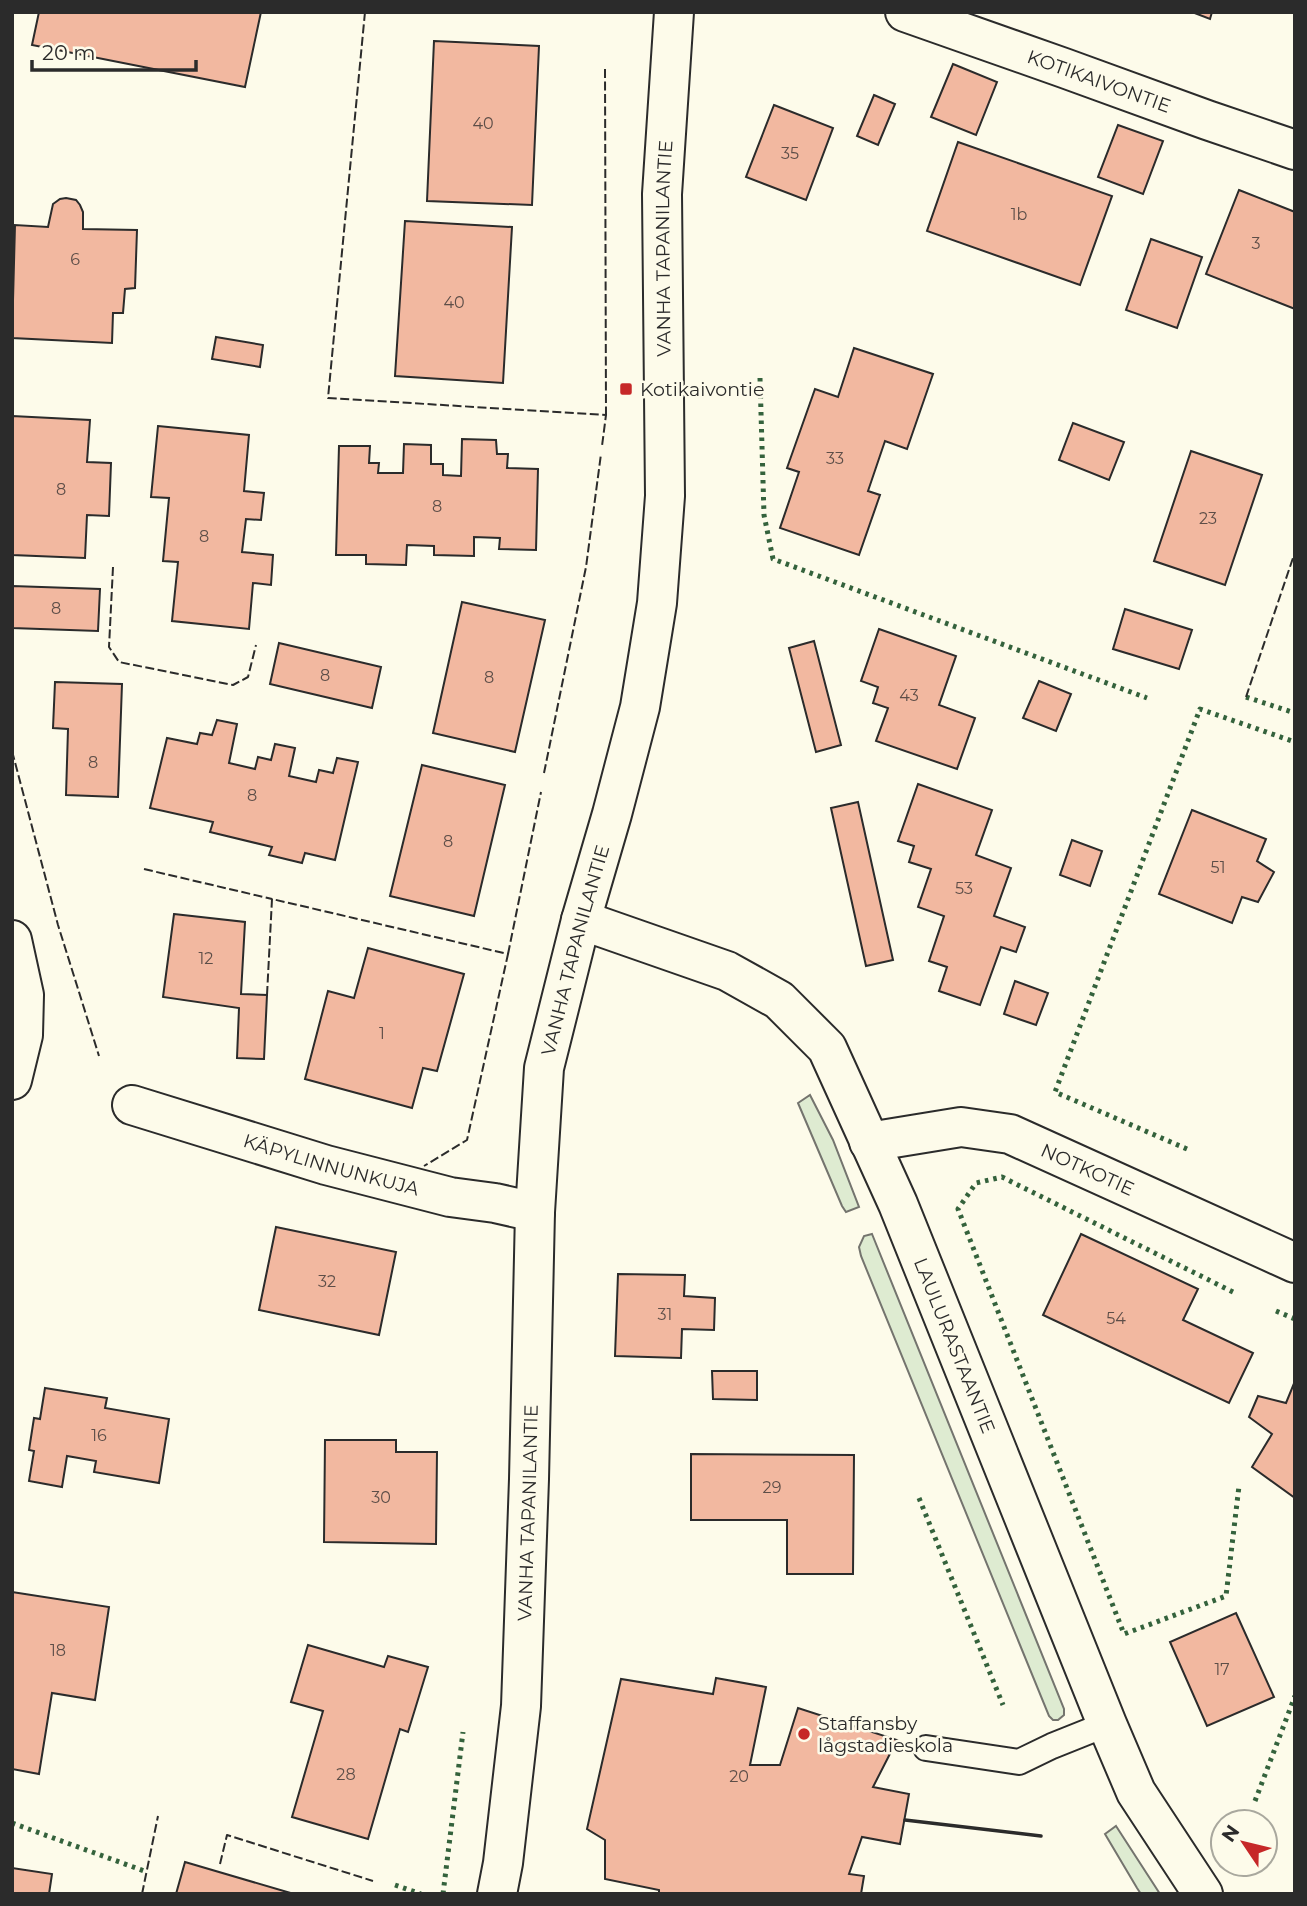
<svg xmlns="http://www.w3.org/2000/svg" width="1307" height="1906" font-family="Montserrat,sans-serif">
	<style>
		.green { fill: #deebd1; stroke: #74746e; stroke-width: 2 }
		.building { fill: #f2b8a0; stroke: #2b2b2b; stroke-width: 2 }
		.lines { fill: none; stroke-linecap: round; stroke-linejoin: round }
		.service-casing { stroke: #2b2b2b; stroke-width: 28 }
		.minor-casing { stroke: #2b2b2b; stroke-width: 42 }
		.tertiary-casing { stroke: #2b2b2b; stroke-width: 42 }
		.service { stroke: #fdfbea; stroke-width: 24 }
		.minor { stroke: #fdfbea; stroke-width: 38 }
		.tertiary { stroke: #fdfbea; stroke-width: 38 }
		.hedge { stroke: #34623c; stroke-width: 5; stroke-dasharray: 3.5 5; stroke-linecap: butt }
		.fence { stroke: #2b2b2b; stroke-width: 2; stroke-dasharray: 9 3.5; stroke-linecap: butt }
		.wall { stroke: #2b2b2b; stroke-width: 3.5 }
		.poi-dot { fill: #c62828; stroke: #fdfbea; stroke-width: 2.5 }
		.labels { text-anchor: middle; stroke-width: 5; stroke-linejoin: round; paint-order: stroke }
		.number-label { font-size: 16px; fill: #5d4e48 }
		.street-label { font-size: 19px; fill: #2b2b2b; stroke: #fdfbea }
		.poi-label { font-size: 19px; fill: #2b2b2b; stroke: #fdfbea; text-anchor: start }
	</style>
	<rect width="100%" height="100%" fill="#fdfbea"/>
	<!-- green -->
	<g class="green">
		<polygon points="810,1095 833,1140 859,1207 846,1212 842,1206 798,1103"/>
		<polygon points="872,1234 1064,1709 1064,1715 1058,1720 1053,1720 1049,1716 861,1256 859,1247 864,1236"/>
		<polygon points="1116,1826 1160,1894 1141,1894 1137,1888 1105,1834"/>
	</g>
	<!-- building -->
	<g class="building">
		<polygon points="39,12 261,12 245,87 32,45"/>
		<polygon points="1192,12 1212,12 1210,19"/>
		<polygon points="434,41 539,46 532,205 427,201"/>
		<polygon points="953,64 997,82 976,135 931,117"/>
		<polygon points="874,95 895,104 878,145 857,136"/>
		<polygon points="774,105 833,128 806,200 746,177"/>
		<polygon points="1118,125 1163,141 1143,194 1098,177"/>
		<polygon points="958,142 1112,196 1080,285 927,231"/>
		<polygon points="1239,190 1295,212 1295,309 1206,274"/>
		<polygon points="66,198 76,200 80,205 83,212 83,229 137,230 135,288 125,289 123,313 113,313 112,343 12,338 15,225 48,227 53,204 60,199"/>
		<polygon points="405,221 512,227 503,383 395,376"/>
		<polygon points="1151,239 1202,257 1177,328 1126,310"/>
		<polygon points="216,337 263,345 260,367 212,359"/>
		<polygon points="854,348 933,374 907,449 885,441 868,491 880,495 859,555 780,528 799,472 787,468 815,389 838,397"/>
		<polygon points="12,416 90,420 87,462 111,463 109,516 87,515 85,558 12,555"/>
		<polygon points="1073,423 1124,442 1109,480 1059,460"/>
		<polygon points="158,426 249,435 244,491 264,493 261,520 246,519 242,552 273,555 271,585 253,583 249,629 172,621 178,562 163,561 169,498 151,497"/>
		<polygon points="462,439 496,440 497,454 508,454 507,468 538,469 536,550 499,549 500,538 474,537 474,556 434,555 434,546 407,545 406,565 366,564 366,555 336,555 339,446 370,446 369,463 379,463 378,473 403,473 404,444 431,445 431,464 443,464 443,475 461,476"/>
		<polygon points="1191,451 1262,475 1225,585 1154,561"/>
		<polygon points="12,586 100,589 98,631 12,628"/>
		<polygon points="462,602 545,620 515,752 433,733"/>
		<polygon points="1125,609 1192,630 1179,669 1113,649"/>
		<polygon points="879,629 956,656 939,705 975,718 957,769 876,741 888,708 873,703 878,687 861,681"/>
		<polygon points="814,641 841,745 816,752 789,648"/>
		<polygon points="279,643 381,667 372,708 270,684"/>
		<polygon points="1039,681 1071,694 1056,731 1023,718"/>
		<polygon points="55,682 122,684 118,797 66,795 68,729 53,728"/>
		<polygon points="217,720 237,724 229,763 255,769 258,757 271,760 275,744 295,748 289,776 316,782 319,770 333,773 337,758 358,762 335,860 305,853 302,863 269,855 272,847 210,832 213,822 150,808 167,738 197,744 200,733 212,735"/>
		<polygon points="422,765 505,785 474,916 390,896"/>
		<polygon points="918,784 992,810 976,855 1011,868 994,916 1025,927 1016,952 1001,947 980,1005 939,991 947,967 929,961 944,916 918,907 931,869 909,862 914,846 898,841"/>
		<polygon points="858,802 893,960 866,966 831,808"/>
		<polygon points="1192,810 1266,839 1257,861 1274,872 1258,902 1242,897 1232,923 1159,894"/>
		<polygon points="1072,840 1102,851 1090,886 1060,875"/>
		<polygon points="174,914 245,922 241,994 267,995 264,1059 237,1058 239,1008 163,997"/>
		<polygon points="368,948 464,974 437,1071 423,1068 412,1108 305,1079 328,991 354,998"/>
		<polygon points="1015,981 1048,993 1036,1025 1004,1014"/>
		<polygon points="276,1227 396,1252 379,1335 259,1310"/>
		<polygon points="1081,1234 1198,1289 1183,1320 1253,1353 1229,1403 1043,1315"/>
		<polygon points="618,1274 685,1275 684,1296 715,1298 714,1330 682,1329 681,1358 615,1356"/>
		<polygon points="712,1371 757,1371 757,1400 713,1399"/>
		<polygon points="1295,1381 1295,1498 1252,1467 1272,1434 1249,1417 1258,1396 1286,1403"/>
		<polygon points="45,1388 107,1398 105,1408 169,1419 159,1483 94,1472 96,1461 67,1456 62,1487 29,1481 34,1451 29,1450 34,1418 40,1419"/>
		<polygon points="325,1440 396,1440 396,1452 437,1452 436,1544 324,1542"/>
		<polygon points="691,1454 854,1455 853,1574 787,1574 787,1520 691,1520"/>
		<polygon points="12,1592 109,1607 95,1700 52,1693 39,1774 12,1769"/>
		<polygon points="1236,1613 1274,1697 1207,1726 1170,1642"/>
		<polygon points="308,1645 384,1667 388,1656 428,1667 408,1732 400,1729 368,1839 292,1817 323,1711 291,1702"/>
		<polygon points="716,1678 766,1687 750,1765 780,1765 798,1708 897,1740 873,1787 909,1794 900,1844 862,1837 849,1874 864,1876 861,1894 659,1894 659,1890 605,1879 605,1840 587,1829 621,1679 713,1694"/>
		<polygon points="185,1862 294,1894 176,1894"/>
		<polygon points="12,1868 52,1874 49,1894 12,1894"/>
	</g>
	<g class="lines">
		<defs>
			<polyline id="service" points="926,1748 1019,1762 1052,1746 1107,1724"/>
			<g id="minor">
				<path id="s1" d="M 905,12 L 1064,68 L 1207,120 L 1295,150"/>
				<polyline points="12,940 24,995 23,1035 12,1080"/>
				<path id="s2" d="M 132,1105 L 326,1165 L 450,1197 L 495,1203 L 535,1212"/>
				<path id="s3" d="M 869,1142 L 961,1127 L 1010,1134 L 1295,1263"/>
			</g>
			<g id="tertiary">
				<path id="s4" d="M 581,920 L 727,971 L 779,1000 L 827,1048 L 898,1204 L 1107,1724 L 1136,1792 L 1203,1894"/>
				<path id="s5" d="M 497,1894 L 503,1863 L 521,1706 L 529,1479 L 535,1212 L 544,1068 L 581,920 L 612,814 L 640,707 L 657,603 L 665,496 L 662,194 L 674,12"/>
			</g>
		</defs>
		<!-- service casing -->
		<use href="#service" class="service-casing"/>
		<!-- minor casing -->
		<use href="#minor" class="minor-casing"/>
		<!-- tertiary casing -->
		<use href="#tertiary" class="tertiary-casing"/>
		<!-- service -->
		<use href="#service" class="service"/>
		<!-- minor -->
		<use href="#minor" class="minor"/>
		<!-- tertiary -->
		<use href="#tertiary" class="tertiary"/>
		<!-- hedge -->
		<g class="hedge">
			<polyline points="760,378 764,515 773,559 1147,698"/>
			<polyline points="1246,697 1295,713"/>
			<polyline points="1187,1149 1055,1092 1200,709 1295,742"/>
			<polyline points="1233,1292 1002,1177 976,1183 958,1209 1124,1634 1226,1596 1239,1486"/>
			<polyline points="1276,1311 1295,1319"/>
			<polyline points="919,1498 1003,1705"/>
			<polyline points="1255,1801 1295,1696"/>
			<polyline points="12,1823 147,1872"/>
			<polyline points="395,1885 421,1894"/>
			<polyline points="443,1894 463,1732"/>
		</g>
		<!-- fence -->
		<g class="fence">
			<polyline points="365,12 328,398 606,415 602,446"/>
			<polyline points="605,69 606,415"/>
			<polyline points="113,567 109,647 119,662 233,685 248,677 256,645"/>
			<polyline points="1246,697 1295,552"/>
			<polyline points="12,751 58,925 99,1056"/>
			<polyline points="544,773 586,567 601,454"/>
			<polyline points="144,869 272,899"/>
			<polyline points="508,954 541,792"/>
			<polyline points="267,995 272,899 508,954 467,1140 424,1166"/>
			<polyline points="220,1864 227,1835 373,1881"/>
			<polyline points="142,1894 158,1816"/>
		</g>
		<!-- wall -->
		<polyline class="wall" points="905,1820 1041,1836"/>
	</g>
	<!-- markers -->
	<g class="poi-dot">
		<rect x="619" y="382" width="14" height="14" rx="3.5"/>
		<circle cx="804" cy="1734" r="7"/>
	</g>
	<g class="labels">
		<!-- number labels -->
		<g class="number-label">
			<text x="483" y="129">40</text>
			<text x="790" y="159">35</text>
			<text x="1019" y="220">1b</text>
			<text x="1256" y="249">3</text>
			<text x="75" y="265">6</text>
			<text x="454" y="308">40</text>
			<text x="835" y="464">33</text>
			<text x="61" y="495">8</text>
			<text x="437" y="512">8</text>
			<text x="1208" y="524">23</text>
			<text x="204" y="542">8</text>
			<text x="56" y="614">8</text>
			<text x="325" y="681">8</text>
			<text x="489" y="683">8</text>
			<text x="909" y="701">43</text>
			<text x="93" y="768">8</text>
			<text x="252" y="801">8</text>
			<text x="448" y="847">8</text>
			<text x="1218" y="873">51</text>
			<text x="964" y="894">53</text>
			<text x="206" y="964">12</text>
			<text x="382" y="1039">1</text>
			<text x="327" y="1287">32</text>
			<text x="665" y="1320">31</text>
			<text x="1116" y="1324">54</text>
			<text x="99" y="1441">16</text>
			<text x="772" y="1493">29</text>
			<text x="381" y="1503">30</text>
			<text x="58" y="1656">18</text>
			<text x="1222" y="1675">17</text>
			<text x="346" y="1780">28</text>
			<text x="739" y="1782">20</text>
		</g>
		<!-- street labels -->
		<g class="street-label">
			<text dy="7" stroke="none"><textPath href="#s1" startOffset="206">KOTIKAIVONTIE</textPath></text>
			<text dy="7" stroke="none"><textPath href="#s5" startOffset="1662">VANHA TAPANILANTIE</textPath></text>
			<text dy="7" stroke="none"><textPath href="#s5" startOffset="950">VANHA TAPANILANTIE</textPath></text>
			<text dy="7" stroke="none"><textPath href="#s2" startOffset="208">KÄPYLINNUNKUJA</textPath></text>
			<text dy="7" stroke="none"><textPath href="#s3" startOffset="228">NOTKOTIE</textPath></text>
			<text dy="7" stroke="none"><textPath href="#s4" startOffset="606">LAULURASTAANTIE</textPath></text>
			<text dy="7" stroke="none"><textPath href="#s5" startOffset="383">VANHA TAPANILANTIE</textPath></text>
		</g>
		<!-- poi labels -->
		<g class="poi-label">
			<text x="640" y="396">Kotikaivontie</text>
			<text x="818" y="1730">Staffansby<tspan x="818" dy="22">lågstadieskola</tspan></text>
		</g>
	</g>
	<!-- border -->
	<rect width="1307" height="1906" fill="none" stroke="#2b2b2b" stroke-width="28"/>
	<!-- north arrow -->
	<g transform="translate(1244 1843) rotate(305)"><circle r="33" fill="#fdfbea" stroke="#a9a89e" stroke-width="2"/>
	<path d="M0-5L12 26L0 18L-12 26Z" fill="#c62828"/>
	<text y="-10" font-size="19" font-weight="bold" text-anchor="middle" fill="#2b2b2b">N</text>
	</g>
	<!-- scale -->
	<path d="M32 60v10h164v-10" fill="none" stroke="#2b2b2b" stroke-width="3.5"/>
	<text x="42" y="60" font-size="21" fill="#2b2b2b" stroke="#fdfbea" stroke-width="5" paint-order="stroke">20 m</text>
</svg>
